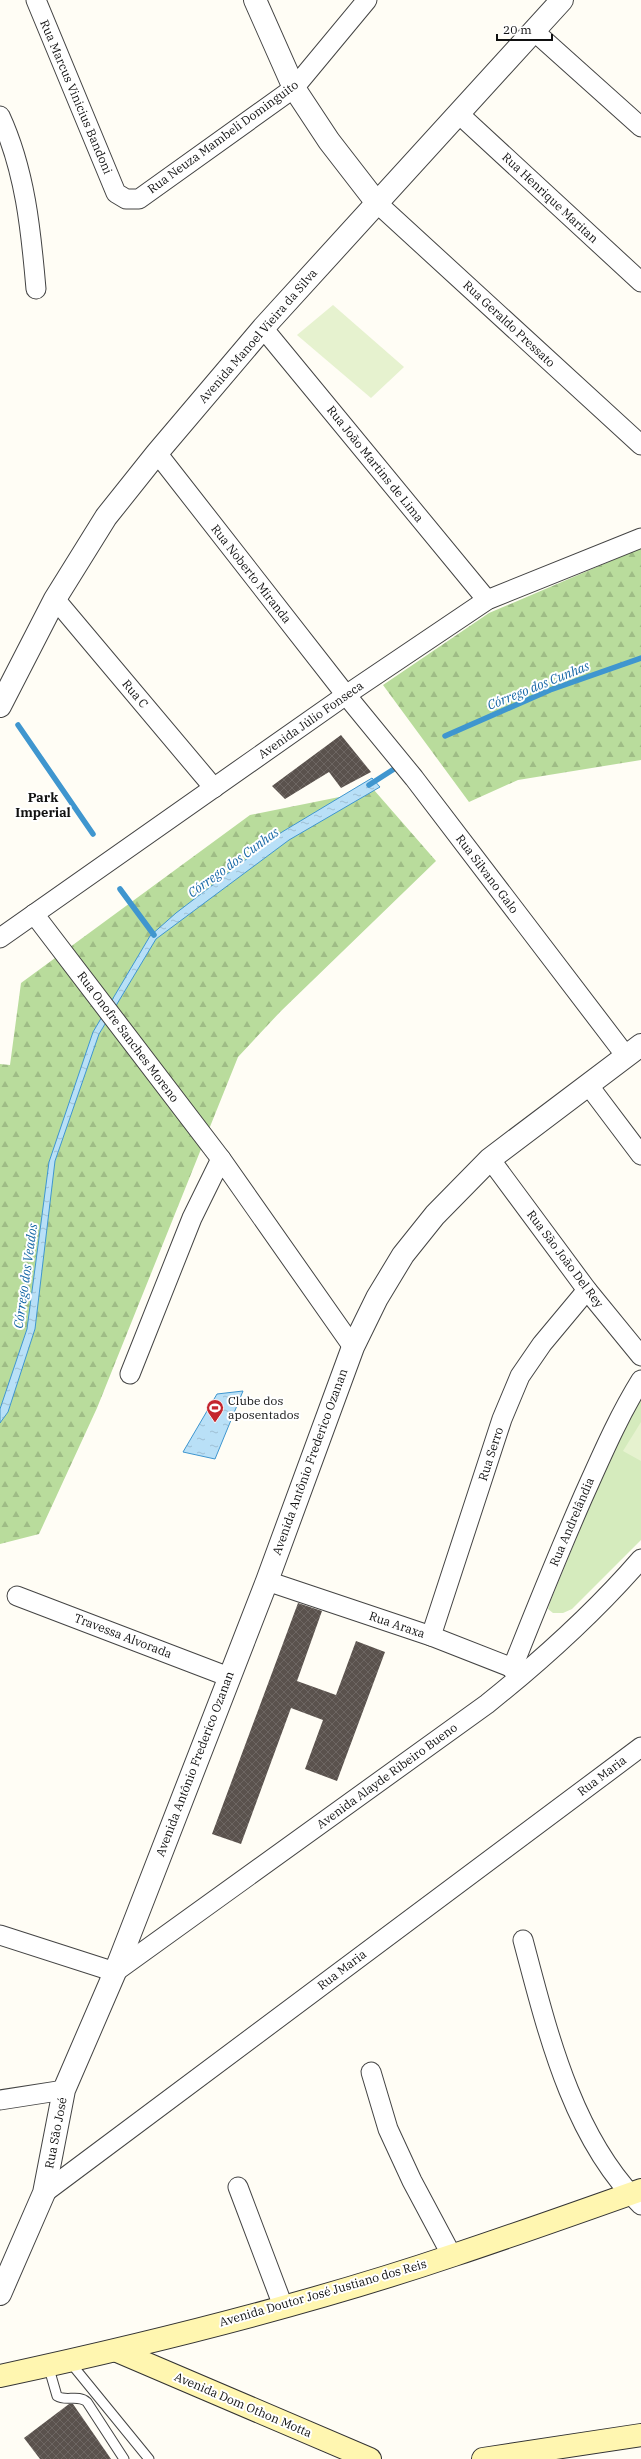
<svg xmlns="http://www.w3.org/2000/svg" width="641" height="2459" font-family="'IBM Plex Serif',serif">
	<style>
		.grass { fill: #d5ebbd }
		.forest { fill: url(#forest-firs) }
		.pitch { fill: #e6f2cf }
		.water { fill: url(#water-ripples); stroke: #3f96cf }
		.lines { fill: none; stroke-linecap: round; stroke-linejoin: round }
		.stream { stroke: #3f96cf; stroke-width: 5.5 }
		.building { fill: url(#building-cross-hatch) }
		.service-casing { stroke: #444; stroke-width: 11 }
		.minor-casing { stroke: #444; stroke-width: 21 }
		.tertiary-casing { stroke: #444; stroke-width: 24 }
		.secondary-casing { stroke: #333; stroke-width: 24 }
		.service { stroke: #fff; stroke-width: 9 }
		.minor { stroke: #fff; stroke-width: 19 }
		.tertiary { stroke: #fff; stroke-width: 22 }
		.secondary { stroke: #fff6b0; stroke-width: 22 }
		.labels { text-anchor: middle; stroke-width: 4; stroke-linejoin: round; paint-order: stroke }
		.street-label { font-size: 12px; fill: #111; stroke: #fff }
		.poi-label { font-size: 12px; fill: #111; stroke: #fff; text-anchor: start }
		.water-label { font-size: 13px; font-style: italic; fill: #1768a6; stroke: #fff }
		.neighbourhood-label { font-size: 13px; font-weight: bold; fill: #111; stroke: #fff }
	</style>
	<defs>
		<pattern id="forest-firs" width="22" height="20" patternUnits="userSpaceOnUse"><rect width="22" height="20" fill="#b9dc9c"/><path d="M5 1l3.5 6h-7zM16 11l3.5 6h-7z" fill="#9ebc85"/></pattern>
		<pattern id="water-ripples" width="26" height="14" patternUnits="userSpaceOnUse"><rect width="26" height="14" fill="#b9e0f7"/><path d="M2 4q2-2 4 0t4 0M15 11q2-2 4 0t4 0" fill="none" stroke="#9ebfd3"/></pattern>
		<pattern id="building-cross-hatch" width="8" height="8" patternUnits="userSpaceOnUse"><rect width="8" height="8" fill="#5a524d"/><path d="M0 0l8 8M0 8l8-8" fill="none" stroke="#6d6662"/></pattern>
	</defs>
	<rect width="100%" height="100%" fill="#fffdf5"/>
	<!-- grass -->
	<polygon class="grass" points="641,1391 641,1540 572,1609 563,1613 553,1613 548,1609 550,1602 626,1418"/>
	<!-- forest -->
	<g class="forest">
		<polygon points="641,548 641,760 518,780 469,802 383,685 489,613"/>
		<polygon points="374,790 436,861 280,1012 238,1057 97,1408 39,1534 0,1544 0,1064 10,1065 21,983 250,815"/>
	</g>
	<!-- pitch -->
	<g class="pitch">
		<polygon points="333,305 404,367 371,398 297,335"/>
		<polygon points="641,1422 641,1461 623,1451"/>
	</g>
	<!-- water -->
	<g class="water">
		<polygon points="372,778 380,787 289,840 156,939 99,1034 55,1161 35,1329 8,1412 0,1423 0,1409 27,1329 49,1162 93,1032 150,936 176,913 282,832"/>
		<polygon points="243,1391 215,1459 183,1452 217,1394"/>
	</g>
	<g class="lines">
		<!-- stream -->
		<g class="stream">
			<polyline points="18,725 93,834"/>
			<polyline points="445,736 550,690 641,658"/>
			<polyline points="369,785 394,769"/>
			<polyline points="120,889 154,935"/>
		</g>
	</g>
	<!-- building -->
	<g class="building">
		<polygon points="341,735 371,772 341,788 329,772 285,799 272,786"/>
		<polygon points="298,1603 322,1611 297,1681 336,1695 356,1641 385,1652 337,1781 305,1769 323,1720 291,1708 241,1844 212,1834"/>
		<polygon points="69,2404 73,2404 111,2459 40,2459 24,2438"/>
	</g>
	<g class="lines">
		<defs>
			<g id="service">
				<polyline points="69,2361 149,2459"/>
				<path d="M 48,2365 L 57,2396 C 66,2402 78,2394 87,2402 L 124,2459"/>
			</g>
			<g id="minor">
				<polyline points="36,0 116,193 126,199 139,199 294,88 367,0"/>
				<polyline points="535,32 641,127"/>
				<polyline points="460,115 641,282"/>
				<path d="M 0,116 C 25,170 31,230 36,289"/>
				<polyline points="377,203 641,445"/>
				<polyline points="263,328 487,600"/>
				<polyline points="157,453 346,695 414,778 626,1056"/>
				<polyline points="55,599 214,788"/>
				<polyline points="34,914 221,1159"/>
				<polyline points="0,938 346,695 487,600 641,538"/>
				<polyline points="589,1086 641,1155"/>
				<polyline points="490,1159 587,1290 641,1356"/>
				<polyline points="130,1374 192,1218 221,1159 353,1347"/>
				<polyline points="267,1581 431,1636 523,1672"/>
				<polyline points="17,1596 229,1677"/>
				<polyline points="431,1636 502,1419 520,1376 542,1344 587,1290"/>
				<path d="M 512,1669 C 535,1611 558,1554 583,1497 C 601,1457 618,1417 641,1380"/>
				<path d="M 0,1935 L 115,1972 L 487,1704 C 542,1660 595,1612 641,1559"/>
				<path d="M 523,1940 C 547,2030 572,2138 641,2205"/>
				<polyline points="371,2072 388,2129 412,2181 452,2256"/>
				<polyline points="0,2100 64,2090"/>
				<polyline points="238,2187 283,2306"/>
				<polyline points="44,2193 641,1747"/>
			</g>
			<g id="tertiary">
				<polyline points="255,0 294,88 329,141 377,203"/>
				<polyline points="0,706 55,599 106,517 157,453 263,328 562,0"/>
				<polyline points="0,2294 44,2193 64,2090 115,1972 267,1581 353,1347 377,1298 403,1255 435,1215 490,1159 641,1045"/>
			</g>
			<g id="secondary">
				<polyline points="117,2351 370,2459"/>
				<path d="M 0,2376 C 153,2343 306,2305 454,2255 C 517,2234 579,2212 641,2190"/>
				<polyline points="483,2459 641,2435"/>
			</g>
		</defs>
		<!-- service casing -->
		<use href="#service" class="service-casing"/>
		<!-- minor casing -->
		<use href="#minor" class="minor-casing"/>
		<!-- tertiary casing -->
		<use href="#tertiary" class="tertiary-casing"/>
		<!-- secondary casing -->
		<use href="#secondary" class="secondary-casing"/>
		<!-- service -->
		<use href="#service" class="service"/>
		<!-- minor -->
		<use href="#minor" class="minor"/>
		<!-- tertiary -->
		<use href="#tertiary" class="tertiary"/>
		<!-- secondary -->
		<use href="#secondary" class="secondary"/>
	</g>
	<!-- icons -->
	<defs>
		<symbol id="stadium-pin" viewBox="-11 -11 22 30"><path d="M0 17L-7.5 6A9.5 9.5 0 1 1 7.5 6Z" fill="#c4262e" stroke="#fff"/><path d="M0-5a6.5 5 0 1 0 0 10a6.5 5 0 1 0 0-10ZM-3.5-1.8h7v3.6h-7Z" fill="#fff"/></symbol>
	</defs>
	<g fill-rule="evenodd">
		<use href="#stadium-pin" x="205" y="1398" width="20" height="27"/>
	</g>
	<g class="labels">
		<!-- street labels -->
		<g class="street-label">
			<text transform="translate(76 97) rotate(67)" y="4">Rua Marcus Vinicius Bandoni</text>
			<text transform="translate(223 137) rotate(-36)" y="4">Rua Neuza Mambeli Dominguito</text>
			<text transform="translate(550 198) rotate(43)" y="4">Rua Henrique Maritan</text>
			<text transform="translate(509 324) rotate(43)" y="4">Rua Geraldo Pressato</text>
			<text transform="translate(258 336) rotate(-49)" y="4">Avenida Manoel Vieira da Silva</text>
			<text transform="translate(375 464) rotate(51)" y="4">Rua João Martins de Lima</text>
			<text transform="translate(251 574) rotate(52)" y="4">Rua Noberto Miranda</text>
			<text transform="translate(135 694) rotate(50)" y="4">Rua C</text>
			<text transform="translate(311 720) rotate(-35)" y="4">Avenida Júlio Fonseca</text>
			<text transform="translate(487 874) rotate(53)" y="4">Rua Silvano Galo</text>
			<text transform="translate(128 1037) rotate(53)" y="4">Rua Onofre Sanches Moreno</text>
			<text transform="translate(565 1259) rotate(53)" y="4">Rua São João Del Rey</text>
			<text transform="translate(491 1454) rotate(-72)" y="4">Rua Serro</text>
			<text transform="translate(310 1462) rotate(-70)" y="4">Avenida Antônio Frederico Ozanan</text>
			<text transform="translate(572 1522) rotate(-67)" y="4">Rua Andrelândia</text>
			<text transform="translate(397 1625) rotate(19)" y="4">Rua Araxa</text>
			<text transform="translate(123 1636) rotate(21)" y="4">Travessa Alvorada</text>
			<text transform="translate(195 1764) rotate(-69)" y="4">Avenida Antônio Frederico Ozanan</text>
			<text transform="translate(387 1776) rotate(-36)" y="4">Avenida Alayde Ribeiro Bueno</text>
			<text transform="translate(602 1776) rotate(-37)" y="4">Rua Maria</text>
			<text transform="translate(342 1970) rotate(-37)" y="4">Rua Maria</text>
			<text transform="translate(56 2133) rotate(-79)" y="4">Rua São José</text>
			<text transform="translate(323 2293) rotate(-16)" y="4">Avenida Doutor José Justiano dos Reis</text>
			<text transform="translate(243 2405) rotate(23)" y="4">Avenida Dom Othon Motta</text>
		</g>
		<!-- poi labels -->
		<g class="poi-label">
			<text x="228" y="1405">Clube dos<tspan x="228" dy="14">aposentados</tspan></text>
		</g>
		<!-- water labels -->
		<g class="water-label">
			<text transform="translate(538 685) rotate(-22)" y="5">Córrego dos Cunhas</text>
			<text transform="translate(233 862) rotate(-36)" y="5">Córrego dos Cunhas</text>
			<text transform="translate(25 1276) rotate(-82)" y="5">Córrego dos Veados</text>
		</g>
		<!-- neighbourhood labels -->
		<g class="neighbourhood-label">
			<text x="43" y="802">Park<tspan x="43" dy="15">Imperial</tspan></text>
		</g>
	</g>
	<!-- scale -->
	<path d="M497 34v6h55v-6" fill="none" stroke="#111111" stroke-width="2"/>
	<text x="503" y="34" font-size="12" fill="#111111" stroke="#ffffff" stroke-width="3" paint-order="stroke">20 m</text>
</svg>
